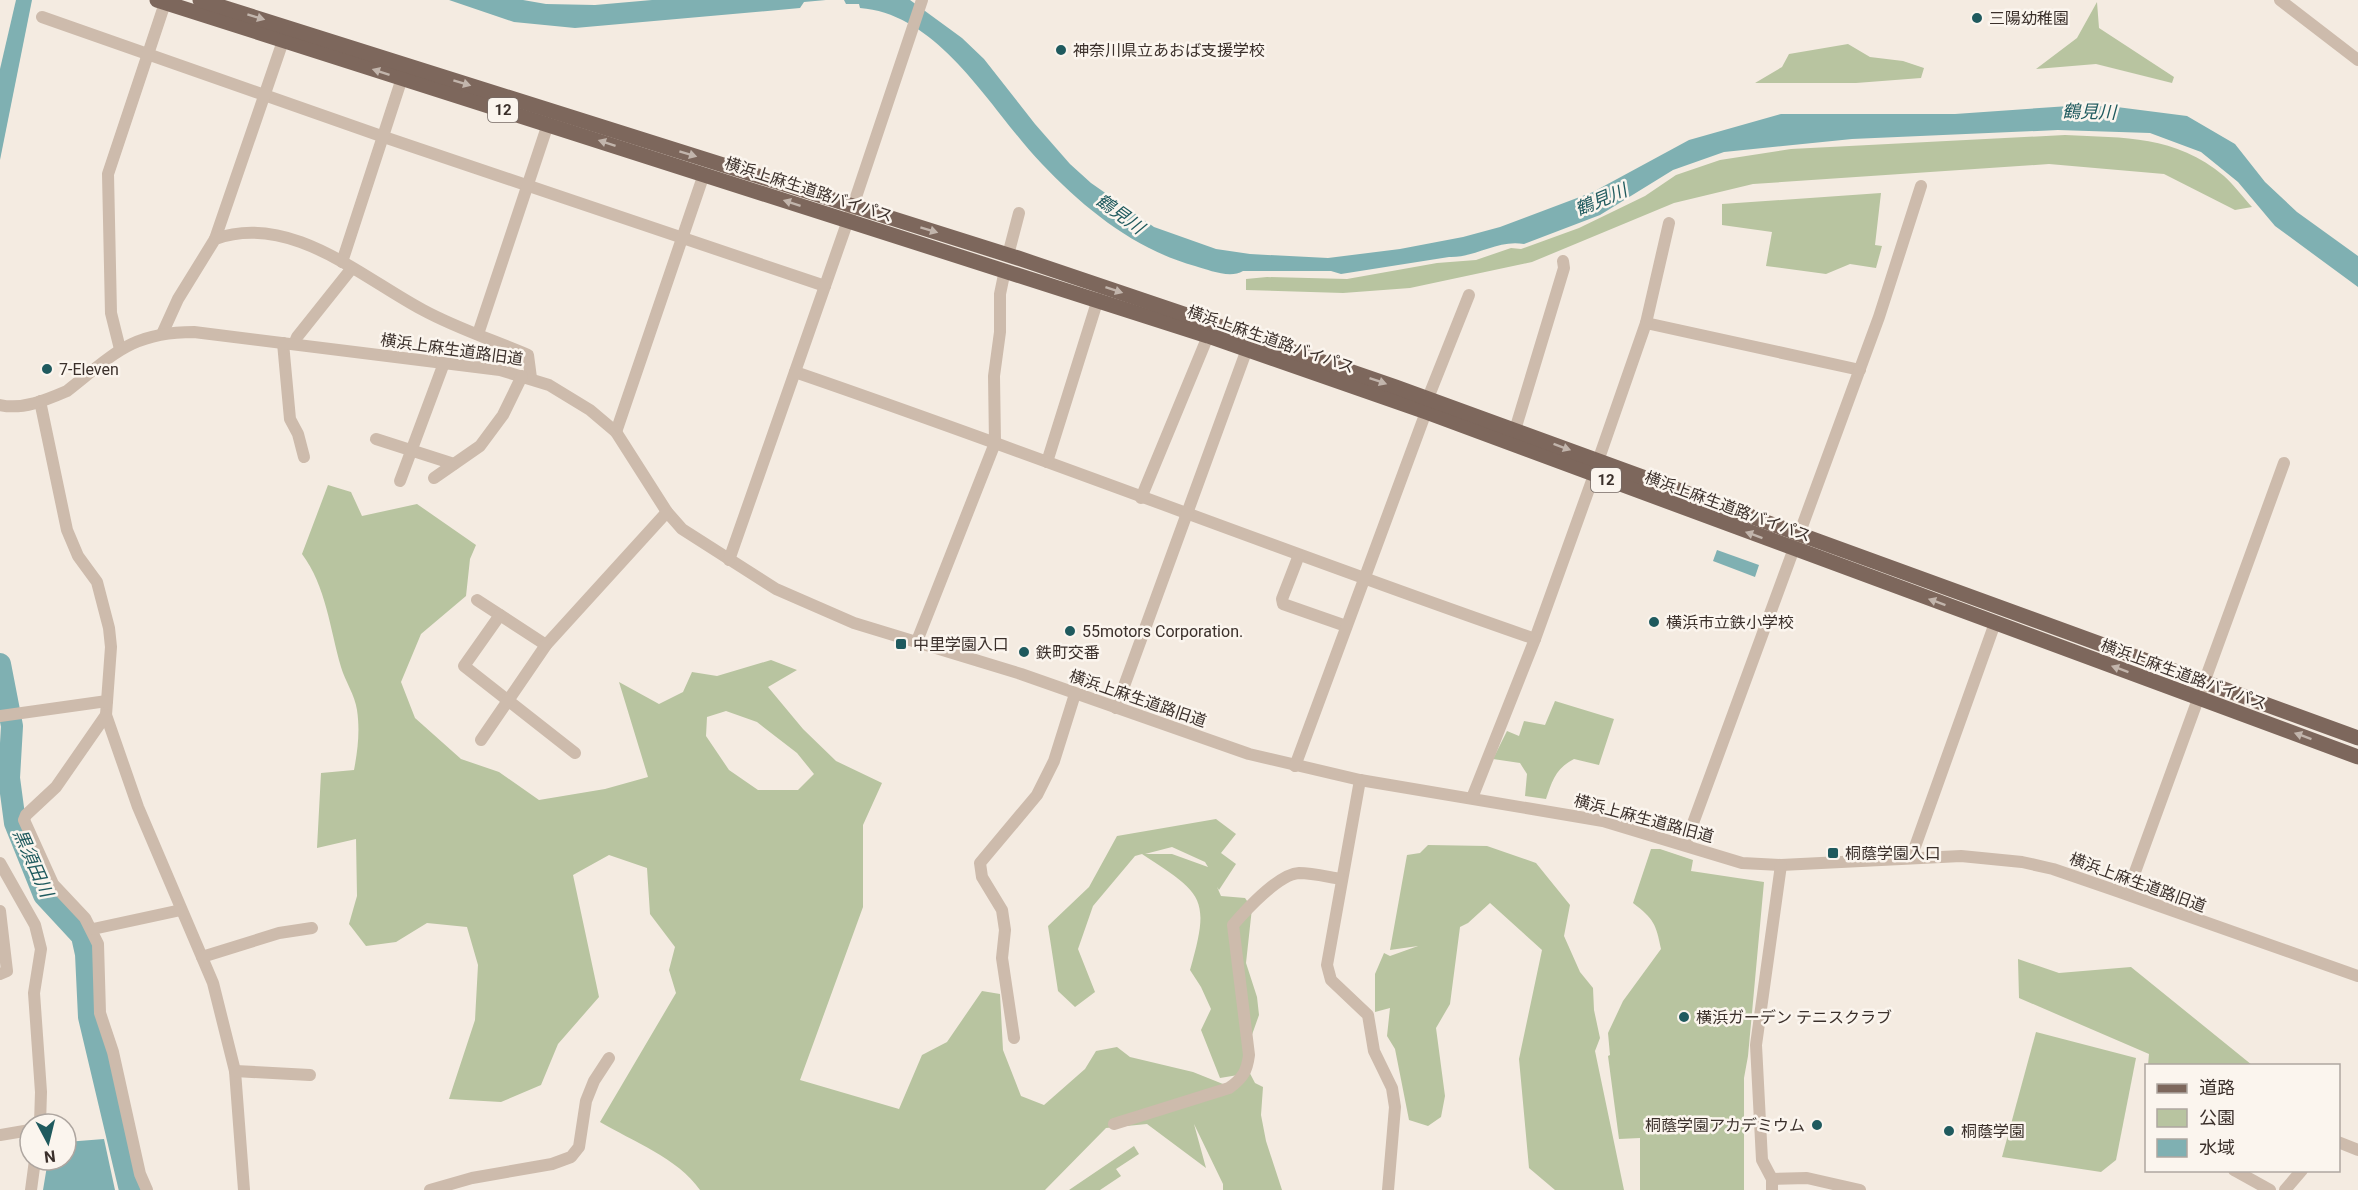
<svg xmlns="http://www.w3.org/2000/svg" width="2358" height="1190" font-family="Roboto,'Noto Sans JP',sans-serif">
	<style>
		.green { fill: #b8c4a0; fill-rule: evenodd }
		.water { fill: #7fb0b2 }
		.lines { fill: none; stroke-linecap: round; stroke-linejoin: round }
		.river { stroke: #7fb0b2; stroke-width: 22 }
		.minor { stroke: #cdbbac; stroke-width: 12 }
		.major { stroke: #7d675c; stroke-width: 15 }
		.oneway { fill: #c2b5ac }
		.poi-dot { fill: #1f5a5e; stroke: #fbf5ee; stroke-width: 2 }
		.labels { text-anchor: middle; stroke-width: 5; stroke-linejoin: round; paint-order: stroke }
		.shield { fill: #fbf5ee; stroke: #756b66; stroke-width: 1.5 }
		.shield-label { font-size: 15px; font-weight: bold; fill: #3b302b }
		.poi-label { font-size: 16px; fill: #3b302b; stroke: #fbf5ee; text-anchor: start }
		.street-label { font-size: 16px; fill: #3b302b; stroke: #fbf5ee }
		.water-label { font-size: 18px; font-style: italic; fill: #1f5a5e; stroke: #fbf5ee }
	</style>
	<rect width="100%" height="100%" fill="#f4ebe1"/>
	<!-- green -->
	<g class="green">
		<polygon points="2097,2 2099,28 2174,77 2172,83 2096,64 2036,69 2077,38"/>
		<polygon points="1848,44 1870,57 1903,61 1924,68 1921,78 1856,83 1755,83 1782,67 1789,54"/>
		<path d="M 2065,135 C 2125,138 2175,135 2224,176 C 2234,185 2243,197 2252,207 L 2235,210 L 2164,174 L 2049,164 L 1753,184 L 1674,203 L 1532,262 L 1410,288 L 1343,293 L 1246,290 L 1246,279 L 1267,277 L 1347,279 L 1437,263 L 1476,260 L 1511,248 L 1521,249 L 1579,228 L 1645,196 L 1676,175 L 1720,160 L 1791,149 Z"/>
		<polygon points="1881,193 1875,245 1882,246 1876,268 1850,264 1826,274 1766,266 1772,232 1722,225 1722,204"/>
		<path d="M 328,485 L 351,492 L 362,516 L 417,504 L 476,545 L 470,559 L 466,596 L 421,634 L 401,682 L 415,718 L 461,759 L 499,772 L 539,800 L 605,789 L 648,777 L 619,682 L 659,704 L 683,692 L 692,672 L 717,676 L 771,660 L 797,670 L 768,687 L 803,729 L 836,761 L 882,783 L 863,825 L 863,907 L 800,1080 L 899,1109 L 922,1055 L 947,1042 L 982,991 L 1000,994 L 1003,1050 L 1021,1096 L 1044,1105 L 1085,1069 L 1096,1051 L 1117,1047 L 1130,1057 L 1193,1072 L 1223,1084 L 1208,1099 L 1238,1075 L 1220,1078 L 1201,1030 L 1211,1009 L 1201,987 L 1190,970 C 1211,897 1203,894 1142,854 L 1135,856 L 1093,906 L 1078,949 L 1095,992 L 1075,1007 L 1058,991 L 1048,926 L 1089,887 L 1117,836 L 1216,819 L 1236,834 L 1221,853 L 1236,864 L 1219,890 L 1217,887 L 1221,896 L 1245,898 L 1252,908 L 1246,963 L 1257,997 L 1259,1015 L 1243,1060 L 1255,1083 L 1263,1087 L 1261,1115 L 1266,1141 L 1282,1190 L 1223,1190 L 1223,1184 L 1194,1124 L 1206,1168 L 1147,1124 L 1106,1128 L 1045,1190 L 700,1190 C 678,1158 632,1141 600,1122 L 676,993 L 669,970 L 675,947 L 650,914 L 647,868 L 609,855 L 573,875 L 599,997 L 558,1044 L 541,1085 L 501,1102 L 449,1099 L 475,1020 L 478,965 L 467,927 L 427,923 L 396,942 L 366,946 L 349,924 L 357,896 L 356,839 L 317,848 L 321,773 L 354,770 C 358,749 360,730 357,710 C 355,695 345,681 341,667 C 330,629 326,586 302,554 ZM 726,711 L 757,722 L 797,753 L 814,774 L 798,790 L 758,790 L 729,770 L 706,736 L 707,717 ZM 1172,847 L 1205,862 L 1208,867 L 1172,854 L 1145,854 Z"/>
		<path d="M 1555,701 L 1614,719 L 1599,765 L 1574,759 C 1556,768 1552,781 1546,799 L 1525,796 L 1527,774 L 1520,763 L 1493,759 L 1507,731 L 1519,736 L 1524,721 L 1545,725 Z"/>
		<polygon points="1428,845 1487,846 1536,863 1570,905 1564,936 1580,972 1593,988 1594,1010 1600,1038 1595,1051 1624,1190 1555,1190 1529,1168 1519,1059 1542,950 1490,903 1468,923 1460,927 1450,1004 1436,1028 1445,1096 1441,1117 1428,1126 1409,1120 1395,1049 1387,1036 1390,1008 1375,1012 1375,974 1384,953 1390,956 1418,946 1390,950 1407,855 1420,853"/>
		<path d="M 1651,849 L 1660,849 L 1693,860 L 1691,871 L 1764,882 L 1748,1056 L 1744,1078 L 1744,1190 L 1640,1190 L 1640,1138 L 1619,1139 L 1608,1056 L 1610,1055 L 1608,1033 L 1623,1001 L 1661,949 C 1656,924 1654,919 1633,903 Z"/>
		<polygon points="2018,959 2059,973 2131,967 2252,1065 2148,1065 2149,1054 2019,998"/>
		<polygon points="2036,1032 2136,1058 2116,1160 2101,1172 2002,1157"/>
		<polygon points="1134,1146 1139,1154 1116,1169 1121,1176 1100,1190 1069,1190"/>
	</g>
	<!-- water -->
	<g class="water">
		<polygon points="16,0 32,0 0,160 0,69"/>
		<polygon points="449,0 523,0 546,4 595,5 652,0 826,0 804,2 800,8 575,28 514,22"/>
		<path d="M 844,0 L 910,0 L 962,38 L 984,59 L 1035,124 L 1070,164 L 1091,183 L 1154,227 L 1216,249 L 1250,254 L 1328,258 L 1400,249 L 1463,237 L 1500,227 L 1593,192 L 1689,140 L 1781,114 L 1955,114 L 2069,106 L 2109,106 L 2187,116 L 2235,144 L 2265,182 L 2297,212 L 2358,256 L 2358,287 L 2275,226 L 2238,182 L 2201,152 L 2150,133 L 2058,130 L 1852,139 L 1724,152 L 1673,170 L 1600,215 L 1524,244 C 1498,239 1475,258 1449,257 L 1341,274 L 1331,271 L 1243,271 C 1230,279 1209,270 1195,266 C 1134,249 1085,209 1042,164 C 991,111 941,14 860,8 L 859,4 L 846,4 Z"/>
		<polygon points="1717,550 1759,565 1755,577 1713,561"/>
		<polygon points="104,1139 115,1190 43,1190 48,1160 66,1160 66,1142"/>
	</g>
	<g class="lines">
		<!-- river -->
		<polyline class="river" points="0,664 12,726 9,778 15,823 44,895 82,936 86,954 89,1017 130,1190"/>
		<!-- minor -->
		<g class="minor">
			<polyline points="2280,0 2358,60"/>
			<polyline points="42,17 384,137 825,286"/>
			<polyline points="215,239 283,41"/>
			<polyline points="1008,255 1019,213"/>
			<polyline points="342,262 402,78"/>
			<polyline points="1646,323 1860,370"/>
			<path d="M 163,332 L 178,299 L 215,239 C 290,212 361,277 423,310 C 456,328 493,340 528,355 L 531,378"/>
			<polyline points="478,334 548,124"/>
			<polyline points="283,343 290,419 298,434 304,457"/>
			<polyline points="294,344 297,337 352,268"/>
			<polyline points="120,349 111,313 108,174 165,3"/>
			<path d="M 795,372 C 1043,457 1287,553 1535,639"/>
			<polyline points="1428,398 1469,295"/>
			<polyline points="40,401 67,530 78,556 97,582 109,628 111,647 106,715 138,807 213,983 235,1071 244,1190"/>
			<path d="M 0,405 C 23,410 46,400 67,391 C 114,354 132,332 194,332 L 500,370 L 549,385 L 590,410 L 616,432 L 667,512 L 682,529 L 776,589 L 854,623 L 1021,674 L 1249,754 L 1360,780 L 1603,821 L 1742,863 L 1781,865 L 1961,856 L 2022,862 L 2053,869 L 2117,891 L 2358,976"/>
			<polyline points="1515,430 1564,268 1563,261"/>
			<polyline points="616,432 704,174"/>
			<polyline points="376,439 454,464"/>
			<polyline points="1598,461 1646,323 1669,223"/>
			<polyline points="1047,462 1098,299"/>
			<polyline points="434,478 480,446 503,415 522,376"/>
			<polyline points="400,481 444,363"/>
			<polyline points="1141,498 1208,336"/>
			<polyline points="1299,555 1282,599 1283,604 1346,626"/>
			<polyline points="729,560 853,206 922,0"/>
			<polyline points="477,600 546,645"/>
			<polyline points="500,615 464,666 575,753"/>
			<polyline points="917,641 995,443 994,376 1000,332 1000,294 1005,270"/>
			<polyline points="1116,708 1247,349"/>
			<polyline points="106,715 56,787 26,815 24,820 53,884 85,918 98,944 100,1013 113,1052 140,1174 147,1190"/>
			<polyline points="0,716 107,701"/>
			<polyline points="481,740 546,645 667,512"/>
			<polyline points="1295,766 1426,412"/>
			<polyline points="1360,780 1327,965 1331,980 1368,1015 1374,1051 1392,1088 1395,1107 1388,1190"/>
			<polyline points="1472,798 1535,639 1594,475"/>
			<polyline points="1685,845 1879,317 1921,186"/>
			<polyline points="1911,858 1995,623"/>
			<polyline points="0,863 35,925 41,949 34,993 41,1092 40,1124"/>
			<polyline points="2127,894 2284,463"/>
			<polyline points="0,911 7,971 0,974"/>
			<polyline points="93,929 181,910"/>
			<polyline points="202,957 279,933 312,928"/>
			<polyline points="1014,1038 1002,958 1005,930 1002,910 982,877 980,863 1037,795 1054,761 1075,694"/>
			<polyline points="235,1071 310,1075"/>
			<path d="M 1114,1124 L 1229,1088 C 1243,1078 1247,1071 1249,1055 L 1233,925 C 1246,910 1279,874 1299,873 C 1313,873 1328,877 1341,879"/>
			<polyline points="0,1135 30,1130"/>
			<polyline points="2338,1142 2358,1150"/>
			<polyline points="2234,1170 2270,1190"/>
			<polyline points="1772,1179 1807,1178 1860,1190"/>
			<polyline points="31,1190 35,1160"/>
			<polyline points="430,1190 472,1178 552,1164 571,1157 579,1147 586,1101 594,1081 609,1058"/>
			<polyline points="1772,1190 1772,1179 1762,1160 1756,1045 1781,865"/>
			<polyline points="2285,1190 2302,1170"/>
		</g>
		<!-- major -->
		<g class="major">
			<polyline points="157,0 1208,336 1426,412 2358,757"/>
			<polyline points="200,0 1018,258 1187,315 1396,387 2358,738"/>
		</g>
	</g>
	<!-- one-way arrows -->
	<defs><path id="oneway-solid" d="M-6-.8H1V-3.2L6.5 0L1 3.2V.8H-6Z" transform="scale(1.5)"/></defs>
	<g class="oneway">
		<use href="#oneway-solid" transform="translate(256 17) rotate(17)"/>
		<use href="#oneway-solid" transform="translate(381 72) rotate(-162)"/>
		<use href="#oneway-solid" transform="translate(462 83) rotate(17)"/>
		<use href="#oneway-solid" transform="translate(607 143) rotate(-162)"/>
		<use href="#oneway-solid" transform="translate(688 154) rotate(17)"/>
		<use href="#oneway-solid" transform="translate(792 203) rotate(-162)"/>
		<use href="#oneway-solid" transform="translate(929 230) rotate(17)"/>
		<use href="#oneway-solid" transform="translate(1114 290) rotate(18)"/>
		<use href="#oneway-solid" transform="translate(1378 381) rotate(19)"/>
		<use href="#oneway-solid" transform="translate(1562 447) rotate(20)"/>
		<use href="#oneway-solid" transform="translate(1754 535) rotate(-160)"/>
		<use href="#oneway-solid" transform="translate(1937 602) rotate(-160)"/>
		<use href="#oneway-solid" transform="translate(2120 669) rotate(-160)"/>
		<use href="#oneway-solid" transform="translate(2303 736) rotate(-160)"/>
	</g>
	<!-- markers -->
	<g class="poi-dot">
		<circle cx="1977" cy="18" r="6"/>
		<circle cx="1061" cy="50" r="6"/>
		<circle cx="47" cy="369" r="6"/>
		<circle cx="1654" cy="622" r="6"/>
		<circle cx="1070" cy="631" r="6"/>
		<rect x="895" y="638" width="12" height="12" rx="3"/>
		<circle cx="1024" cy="652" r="6"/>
		<rect x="1827" y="847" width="12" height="12" rx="3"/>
		<circle cx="1684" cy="1017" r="6"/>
		<circle cx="1817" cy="1125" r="6"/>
		<circle cx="1949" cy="1131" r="6"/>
	</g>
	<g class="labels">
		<!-- shield labels -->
		<g class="shield">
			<rect x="488" y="98" width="30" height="24" rx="4.5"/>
			<rect x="1591" y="468" width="30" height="24" rx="4.5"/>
		</g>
		<g class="shield-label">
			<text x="503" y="115">12</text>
			<text x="1606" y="485">12</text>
		</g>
		<!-- poi labels -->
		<g class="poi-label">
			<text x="1989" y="24">三陽幼稚園</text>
			<text x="1073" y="56">神奈川県立あおば支援学校</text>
			<text x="59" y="375">7-Eleven</text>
			<text x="1666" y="628">横浜市立鉄小学校</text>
			<text x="1082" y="637">55motors Corporation.</text>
			<text x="913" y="650">中里学園入口</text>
			<text x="1036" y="658">鉄町交番</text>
			<text x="1845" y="859">桐蔭学園入口</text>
			<text x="1696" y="1023">横浜ガーデン テニスクラブ</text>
			<text x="1805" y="1131" text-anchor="end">桐蔭学園アカデミウム</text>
			<text x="1961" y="1137">桐蔭学園</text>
		</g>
		<!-- street labels -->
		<g class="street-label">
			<text transform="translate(809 189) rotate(18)" y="6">横浜上麻生道路バイパス</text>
			<text transform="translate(1271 339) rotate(19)" y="6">横浜上麻生道路バイパス</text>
			<text transform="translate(452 349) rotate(8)" y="6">横浜上麻生道路旧道</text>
			<text transform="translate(1728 506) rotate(20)" y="6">横浜上麻生道路バイパス</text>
			<text transform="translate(2184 674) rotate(20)" y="6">横浜上麻生道路バイパス</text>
			<text transform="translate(1138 698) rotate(19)" y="6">横浜上麻生道路旧道</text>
			<text transform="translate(1644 818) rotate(15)" y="6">横浜上麻生道路旧道</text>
			<text transform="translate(2138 882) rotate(20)" y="6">横浜上麻生道路旧道</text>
		</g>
		<!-- water labels -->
		<g class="water-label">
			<text transform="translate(2089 112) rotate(1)" y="6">鶴見川</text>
			<text transform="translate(1601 200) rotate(-23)" y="6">鶴見川</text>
			<text transform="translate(1120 214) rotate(36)" y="6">鶴見川</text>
			<text transform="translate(33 863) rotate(66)" y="6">黒須田川</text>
		</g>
	</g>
	<!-- legend -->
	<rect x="2145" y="1064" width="195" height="108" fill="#fbf5ee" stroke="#aea6a0" stroke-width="1.5"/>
	<rect x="2157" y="1084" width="30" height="9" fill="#7d675c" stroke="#aea6a0" stroke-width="1.5"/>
	<text x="2199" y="1094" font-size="18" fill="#3b302b">道路</text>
	<rect x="2157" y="1109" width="30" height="18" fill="#b8c4a0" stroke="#aea6a0" stroke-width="1.5"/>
	<text x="2199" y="1124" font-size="18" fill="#3b302b">公園</text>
	<rect x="2157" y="1139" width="30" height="18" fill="#7fb0b2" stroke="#aea6a0" stroke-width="1.5"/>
	<text x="2199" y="1154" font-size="18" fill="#3b302b">水域</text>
	<!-- north arrow -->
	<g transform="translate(48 1142) rotate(173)"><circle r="28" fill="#fbf5ee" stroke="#aea6a0" stroke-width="1.5"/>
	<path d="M0-4.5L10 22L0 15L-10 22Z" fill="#1f5a5e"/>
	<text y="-9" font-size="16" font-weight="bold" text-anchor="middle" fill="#3b302b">N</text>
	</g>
</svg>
